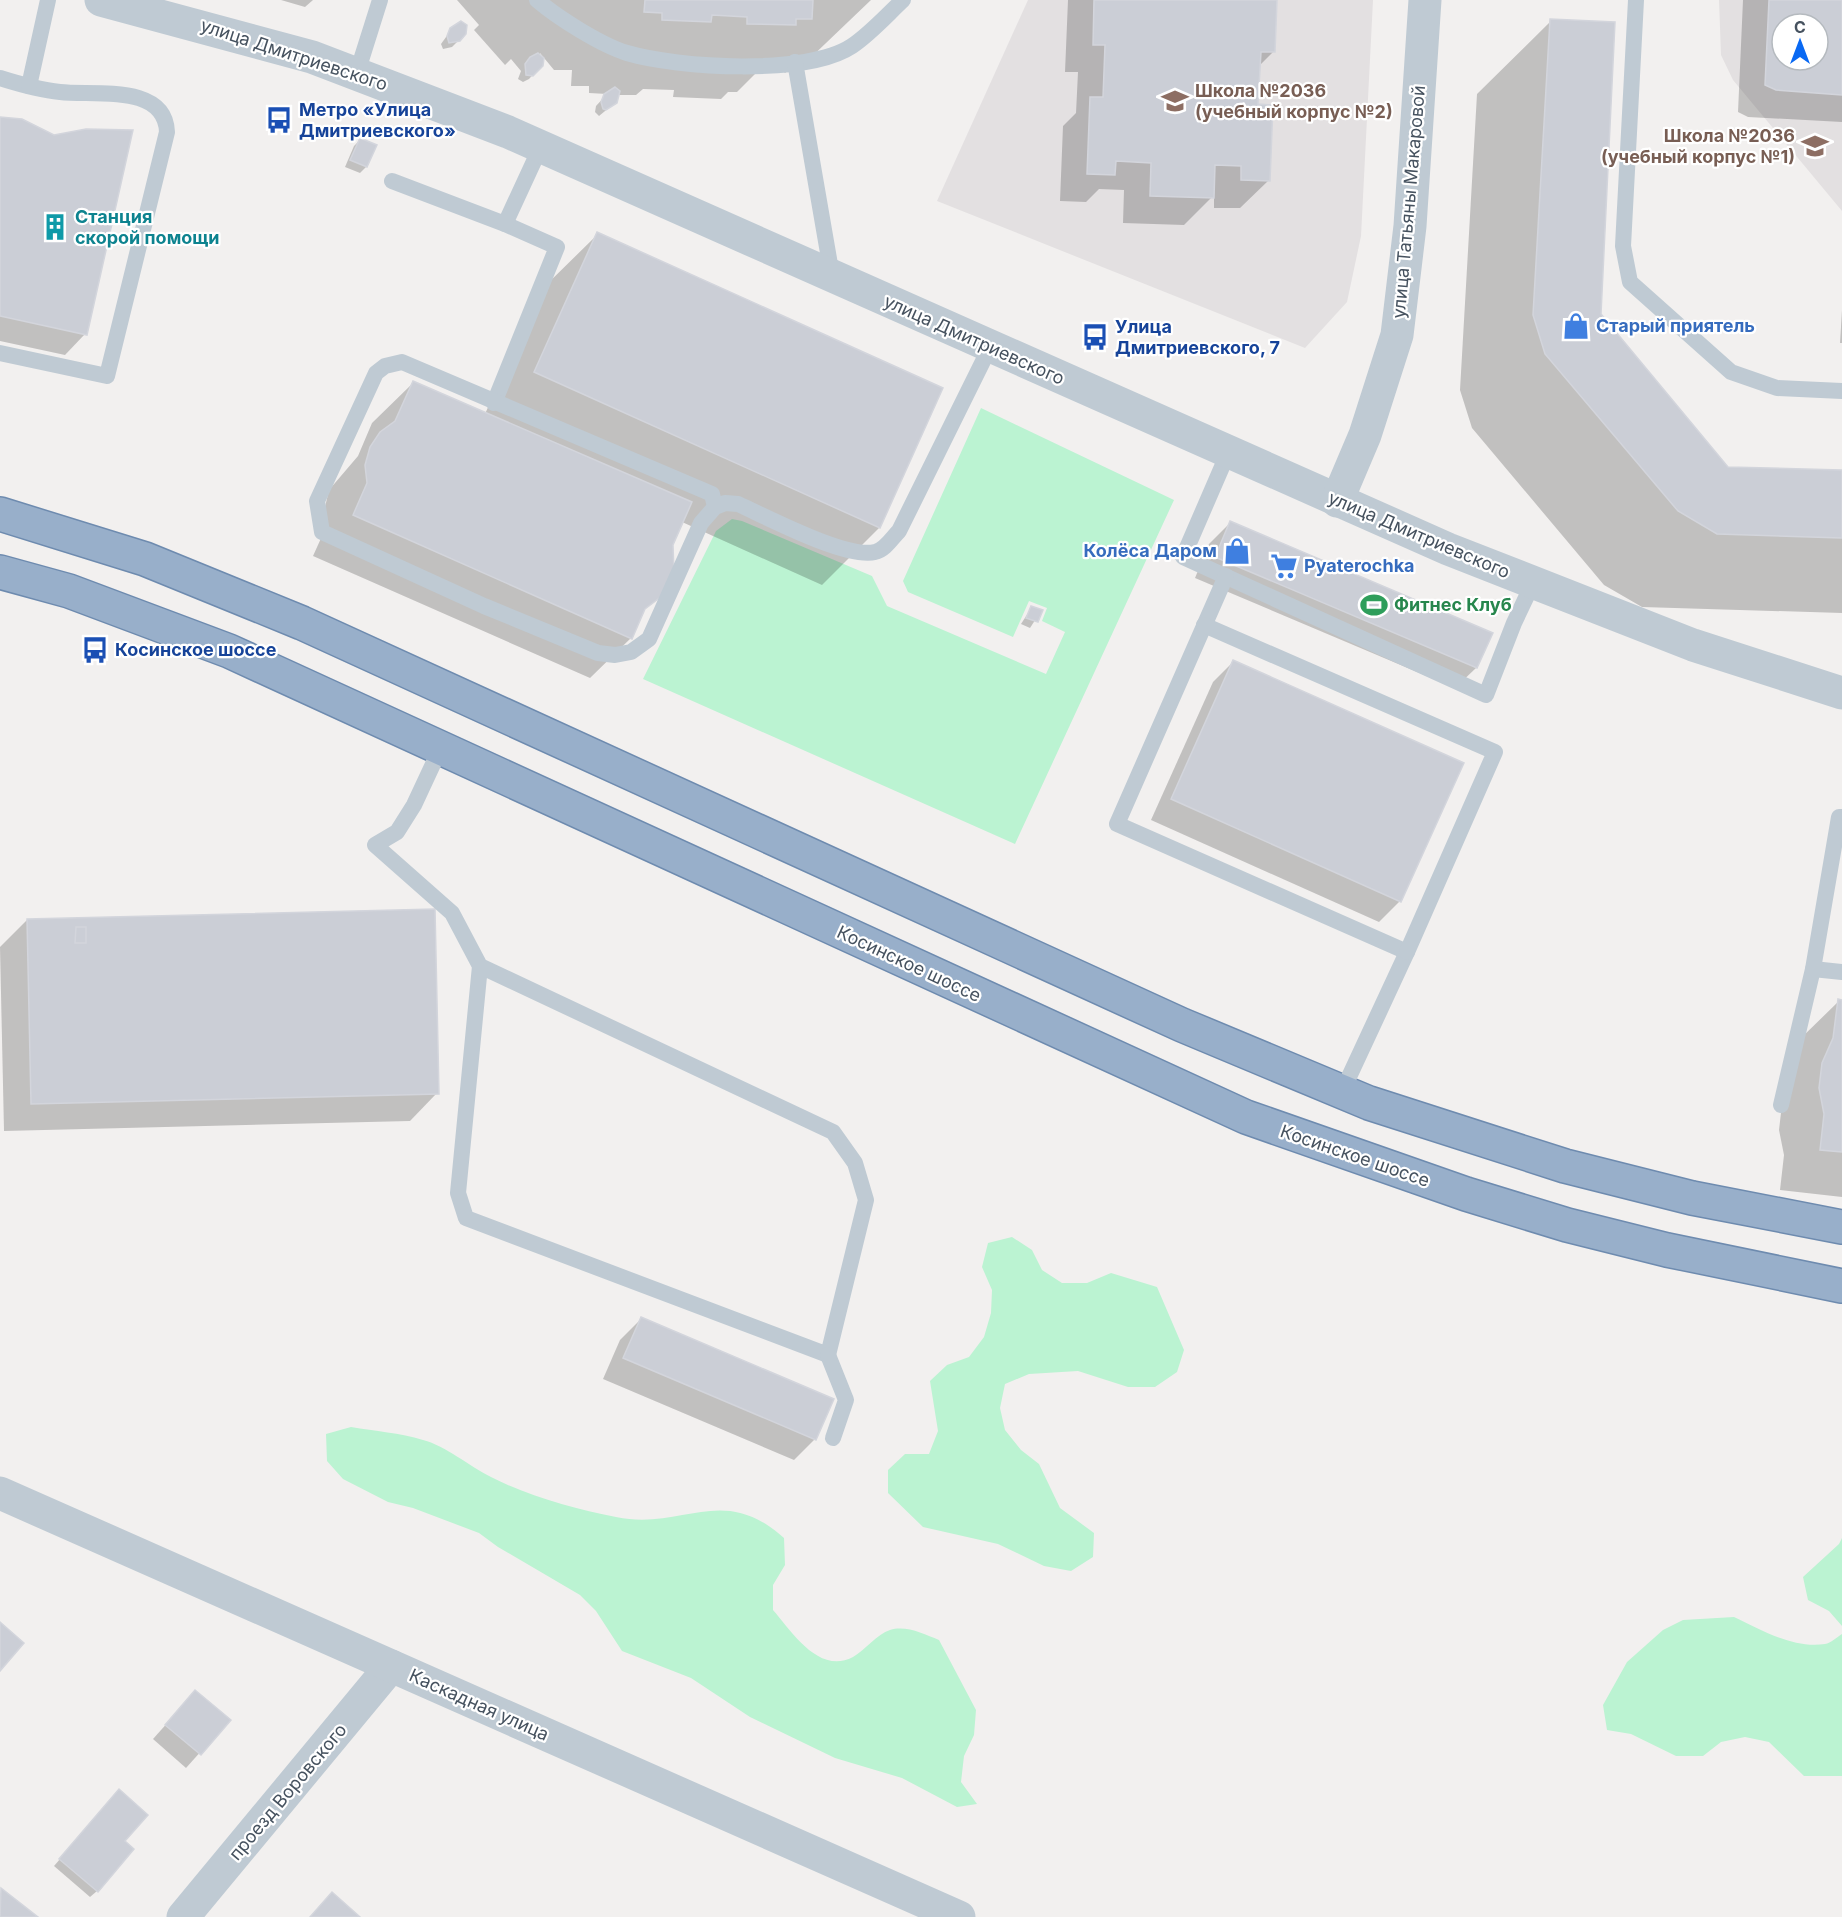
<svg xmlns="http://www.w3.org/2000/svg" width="1842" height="1917" font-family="Inter,sans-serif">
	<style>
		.education { fill: #e3e0e1; fill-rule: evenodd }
		.green { fill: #bbf3d2 }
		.shadow { fill: #0003; fill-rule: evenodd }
		.building { fill: #cbced6; stroke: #d3d5dc; stroke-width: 1.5; fill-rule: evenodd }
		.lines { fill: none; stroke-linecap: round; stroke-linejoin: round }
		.trunk-casing { stroke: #6e8baf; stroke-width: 36 }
		.service { stroke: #bfcad3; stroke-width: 16 }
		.minor { stroke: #bfcad3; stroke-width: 33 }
		.tertiary { stroke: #bfcad3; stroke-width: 33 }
		.trunk { stroke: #98afca; stroke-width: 33 }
		.labels { text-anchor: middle; stroke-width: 4.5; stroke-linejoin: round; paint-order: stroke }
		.street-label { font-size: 18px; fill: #46525f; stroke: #fff }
		.education-label { font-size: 18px; font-weight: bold; fill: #785e54; stroke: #fff; text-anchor: start }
		.transit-label { font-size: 18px; font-weight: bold; fill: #164399; stroke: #fff; text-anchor: start }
		.culture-label { font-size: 18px; font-weight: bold; fill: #0d838f; stroke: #fff; text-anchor: start }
		.shop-label { font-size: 18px; font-weight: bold; fill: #366cbe; stroke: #fff; text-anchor: start }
		.leisure-label { font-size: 18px; font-weight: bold; fill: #27864d; stroke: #fff; text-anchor: start }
	</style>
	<rect width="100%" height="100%" fill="#f2f0ef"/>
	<!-- education -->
	<g class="education">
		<polygon points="1028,0 1373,0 1361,236 1347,302 1305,348 937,201"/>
		<path d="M 1719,0 L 1842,0 L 1842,211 L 1733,80 L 1721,55 ZM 1782,24 L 1818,24 L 1818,60 L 1782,60 Z"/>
	</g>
	<!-- green -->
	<g class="green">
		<polygon points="981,408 1174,500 1015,844 643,679 716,531 732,519 742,521 872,576 887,606 1046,674 1065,632 1042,621 1047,608 1029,601 1013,637 908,592 903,581"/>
		<polygon points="1012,1237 1032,1250 1042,1270 1062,1283 1087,1283 1111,1273 1157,1287 1184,1350 1177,1372 1155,1387 1128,1387 1078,1371 1029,1374 1005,1384 1000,1408 1005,1430 1021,1450 1039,1464 1060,1508 1094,1533 1093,1557 1071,1571 1044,1566 998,1544 923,1527 888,1493 888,1470 905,1454 929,1454 938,1431 930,1381 947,1365 969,1357 984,1337 991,1313 992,1290 982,1267 988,1243"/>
		<path d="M 351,1427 C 375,1431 400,1433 423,1440 C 446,1446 469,1466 491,1477 C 528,1496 575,1509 616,1517 C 683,1531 722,1482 784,1538 L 785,1565 L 773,1585 L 773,1610 C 792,1632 819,1675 853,1657 C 865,1650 877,1634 890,1630 C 906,1625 924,1634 939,1640 L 976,1710 L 974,1735 L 964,1756 L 961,1782 L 977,1804 L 957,1807 L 902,1778 L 835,1758 L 750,1717 L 691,1678 L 622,1651 L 596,1611 L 580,1595 L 498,1547 L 479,1533 L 413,1508 L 388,1502 L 343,1479 L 327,1461 L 326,1434 Z"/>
		<polygon points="1842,1538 1842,1626 1829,1611 1808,1600 1803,1577 1839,1544"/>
		<path d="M 1734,1617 C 1761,1630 1794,1649 1825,1644 C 1831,1643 1837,1637 1842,1634 L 1842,1776 L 1804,1776 L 1769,1742 L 1745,1737 L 1721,1742 L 1703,1756 L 1676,1756 L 1631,1734 L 1607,1730 L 1603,1705 L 1627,1662 L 1663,1630 L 1683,1620 Z"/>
	</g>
	<!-- shadow -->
	<g class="shadow">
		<polygon points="281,0 313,0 305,7"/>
		<polygon points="457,0 871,0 803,65 798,60 785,73 771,58 737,92 728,92 721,99 673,97 674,90 643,89 636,95 618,95 616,102 599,116 595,112 596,106 607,94 589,93 589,86 571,86 572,70 554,70 540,53 541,66 529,79 523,82 518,79 521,71 511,59 505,65 474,30 479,25"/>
		<polygon points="1068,0 1276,0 1273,52 1258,67 1257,105 1268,181 1240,208 1214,208 1214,195 1184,225 1123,223 1124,190 1099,189 1086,202 1060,201 1063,126 1076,113 1078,72 1065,72"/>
		<path d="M 1743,0 L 1842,0 L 1842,122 L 1748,117 L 1738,112 ZM 1782,24 L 1818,24 L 1818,60 L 1782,60 Z"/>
		<polygon points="1551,21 1600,315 1727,468 1842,471 1842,613 1642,607 1604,585 1472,428 1460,390 1477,94"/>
		<polygon points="454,26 459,40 452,47 443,49 441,44"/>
		<polygon points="0,120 85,334 65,355 0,341"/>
		<polygon points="360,140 366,167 360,173 345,167 354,146"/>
		<polygon points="598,234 941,389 879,528 822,585 682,522 631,638 590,678 313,556 327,525 325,507 329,490 358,456 372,423 413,383 485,414 540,291"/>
		<polygon points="1842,310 1842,343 1840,343"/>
		<polygon points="1230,523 1476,668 1455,688 1195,578 1209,544"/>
		<polygon points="1032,607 1041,611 1030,628 1021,624"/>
		<polygon points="1234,661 1400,901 1379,922 1151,820 1213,682"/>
		<polygon points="27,920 437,1093 410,1121 4,1131 0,947"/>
		<polygon points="1839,1001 1842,1001 1842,1197 1780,1190 1784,1155 1779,1130 1782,1104 1798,1041"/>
		<polygon points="641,1319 815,1439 794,1460 603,1379 620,1340"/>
		<polygon points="195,1692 229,1720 186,1768 153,1739"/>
		<polygon points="113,1798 123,1841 97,1891 90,1897 54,1866"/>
	</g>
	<!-- building -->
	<g class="building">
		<polygon points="645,0 813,0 812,19 796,19 796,25 747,24 747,17 712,15 711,22 662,20 662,13 644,12"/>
		<polygon points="1094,0 1277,0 1275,52 1261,52 1258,104 1273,105 1270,181 1241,180 1241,166 1215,165 1214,198 1150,196 1151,163 1116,161 1115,175 1087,174 1090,97 1103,97 1105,45 1093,45"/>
		<path d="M 1769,0 L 1842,0 L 1842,95 L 1776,90 L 1765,85 ZM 1782,24 L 1818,24 L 1818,60 L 1782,60 Z"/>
		<polygon points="1550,19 1615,22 1601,314 1728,467 1842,470 1842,538 1717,534 1678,511 1545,354 1533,315"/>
		<polygon points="461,21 467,25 466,34 460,41 449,43 447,36 450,28"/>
		<polygon points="538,53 544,58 543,66 533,76 526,75 525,64 530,57"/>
		<polygon points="615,87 620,91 617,103 606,110 603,109 601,102 604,94"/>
		<polygon points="0,117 22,119 54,135 86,129 133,130 87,335 0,316"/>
		<polygon points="360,138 377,145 367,167 350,160"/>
		<polygon points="597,232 943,388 880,528 534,372"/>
		<polygon points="413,381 692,502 673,545 674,574 662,596 645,609 632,639 353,515 367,483 365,465 370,447 380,432 395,421"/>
		<polygon points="1230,521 1493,633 1477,668 1215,557"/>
		<polygon points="1031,606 1043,610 1038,622 1026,618"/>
		<polygon points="1233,660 1464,763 1401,902 1171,799"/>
		<polygon points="435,909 439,1094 31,1104 27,919"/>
		<polygon points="76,927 86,927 86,943 75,943"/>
		<polygon points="1838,999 1842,1000 1842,1152 1820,1150 1824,1114 1819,1088 1822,1063 1833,1038"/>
		<polygon points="641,1317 834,1399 816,1440 623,1358"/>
		<polygon points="0,1622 24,1643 0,1671"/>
		<polygon points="195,1690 231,1720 201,1755 165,1725"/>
		<polygon points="119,1789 148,1815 125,1841 134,1849 98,1892 59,1859"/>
		<polygon points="1,1888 38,1917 0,1917"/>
		<polygon points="332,1892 360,1917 310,1917"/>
	</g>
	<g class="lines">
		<defs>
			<g id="trunk">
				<polyline points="0,514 145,559 302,623 1182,1025 1369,1103 1565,1166 1692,1198 1842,1227"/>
				<polyline points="0,572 69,591 229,651 1246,1117 1466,1194 1567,1225 1667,1250 1842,1286"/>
			</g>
		</defs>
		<!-- trunk casing -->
		<use href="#trunk" class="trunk-casing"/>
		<!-- service -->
		<g class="service">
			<path d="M 537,0 C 558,18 601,45 627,53 C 678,68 807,76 852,46 C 870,34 887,15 903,0"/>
			<polyline points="1636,0 1623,246 1630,282 1731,372 1777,388 1842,391"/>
			<polyline points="795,62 832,276"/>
			<polyline points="357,73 380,0"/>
			<path d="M 0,78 C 19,84 40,90 60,92 C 93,96 165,83 167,132 L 107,376 L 0,353"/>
			<polyline points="29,86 48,0"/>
			<polyline points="392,181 505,224 557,247 494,403"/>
			<polyline points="505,224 541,146"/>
			<polyline points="1228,453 1183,557 1486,695 1514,623 1533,583"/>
			<path d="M 715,507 L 712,494 L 402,362 L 385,366 L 376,373 L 317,501 L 322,532 L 484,606 L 598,653 L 615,655 L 631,652 L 649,639 L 701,523 L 715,507 L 725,503 L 738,504 C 767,517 846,559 875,552 C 885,550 892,538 899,531 L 990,347"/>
			<polyline points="1226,576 1117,824 1407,952 1342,1092"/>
			<polyline points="1204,625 1495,752 1407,952"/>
			<polyline points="441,747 414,805 397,832 375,845 452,913 480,966 833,1132 855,1163 866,1200 828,1355 466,1218 458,1193 480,966"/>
			<polyline points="1813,969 1842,972"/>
			<polyline points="1781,1105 1813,969 1839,817 1842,817"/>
			<polyline points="828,1355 846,1400 833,1438"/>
		</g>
		<!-- minor -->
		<polyline class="minor" points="183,1917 391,1666"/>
		<!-- tertiary -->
		<g class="tertiary">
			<polyline points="101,0 312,57 508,132 1448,549 1693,645 1842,693"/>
			<polyline points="1337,501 1365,435 1397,335 1410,226 1425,0"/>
			<polyline points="0,1493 959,1917"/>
		</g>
		<!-- trunk -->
		<use href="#trunk" class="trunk"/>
	</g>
	<!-- icons -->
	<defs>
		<symbol id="school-bare" viewBox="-9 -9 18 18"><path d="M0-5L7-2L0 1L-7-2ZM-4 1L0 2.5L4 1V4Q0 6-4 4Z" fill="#8d6e63" stroke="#fff" stroke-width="2.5" paint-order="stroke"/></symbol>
		<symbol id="bus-bare" viewBox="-9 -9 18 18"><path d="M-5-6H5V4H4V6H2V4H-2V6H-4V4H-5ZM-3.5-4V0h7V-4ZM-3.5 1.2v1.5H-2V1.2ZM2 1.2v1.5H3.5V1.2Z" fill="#1a4fb4" stroke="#fff" stroke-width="2.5" paint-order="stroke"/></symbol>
		<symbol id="building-bare" viewBox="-9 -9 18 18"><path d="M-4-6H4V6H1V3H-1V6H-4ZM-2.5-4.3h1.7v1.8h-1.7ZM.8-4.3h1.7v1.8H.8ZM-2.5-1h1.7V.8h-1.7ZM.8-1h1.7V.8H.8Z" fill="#0f9aa8" stroke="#fff" stroke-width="2.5" paint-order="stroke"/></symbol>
		<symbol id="shop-bare" viewBox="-9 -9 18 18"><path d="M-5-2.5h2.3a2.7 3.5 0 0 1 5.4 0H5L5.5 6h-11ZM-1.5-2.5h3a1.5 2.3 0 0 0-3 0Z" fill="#3f7fe0" stroke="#fff" stroke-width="2.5" paint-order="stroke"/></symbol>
		<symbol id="supermarket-bare" viewBox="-9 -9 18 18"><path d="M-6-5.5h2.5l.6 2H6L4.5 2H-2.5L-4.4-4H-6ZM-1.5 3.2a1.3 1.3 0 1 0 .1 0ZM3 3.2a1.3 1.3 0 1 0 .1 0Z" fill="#3f7fe0" stroke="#fff" stroke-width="2.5" paint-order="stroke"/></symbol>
		<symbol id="stadium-bare" viewBox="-9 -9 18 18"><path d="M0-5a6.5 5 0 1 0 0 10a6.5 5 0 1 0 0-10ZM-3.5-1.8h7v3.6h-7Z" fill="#2e9e5b" stroke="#fff" stroke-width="2.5" paint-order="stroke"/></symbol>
	</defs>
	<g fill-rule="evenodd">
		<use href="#school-bare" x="1156" y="82" width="38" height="38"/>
		<use href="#bus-bare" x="260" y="101" width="38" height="38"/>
		<use href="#school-bare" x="1796" y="127" width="38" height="38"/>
		<use href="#building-bare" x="36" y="208" width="38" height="38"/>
		<use href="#shop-bare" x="1557" y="307" width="38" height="38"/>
		<use href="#bus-bare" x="1076" y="318" width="38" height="38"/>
		<use href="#shop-bare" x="1218" y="532" width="38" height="38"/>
		<use href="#supermarket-bare" x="1265" y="547" width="38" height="38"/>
		<use href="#stadium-bare" x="1355" y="586" width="38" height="38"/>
		<use href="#bus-bare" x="76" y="631" width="38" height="38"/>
	</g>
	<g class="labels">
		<!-- street labels -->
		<g class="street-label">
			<text transform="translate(294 55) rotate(18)" y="6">улица Дмитриевского</text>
			<text transform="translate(1409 202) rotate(-85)" y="6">улица Татьяны Макаровой</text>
			<text transform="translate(974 340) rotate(24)" y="6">улица Дмитриевского</text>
			<text transform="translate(1419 535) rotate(23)" y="6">улица Дмитриевского</text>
			<text transform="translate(909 964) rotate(25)" y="6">Косинское шоссе</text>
			<text transform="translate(1355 1156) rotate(19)" y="6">Косинское шоссе</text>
			<text transform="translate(479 1705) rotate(24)" y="6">Каскадная улица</text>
			<text transform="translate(288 1792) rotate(-50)" y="6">проезд Воровского</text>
		</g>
		<!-- education labels -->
		<g class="education-label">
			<text x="1195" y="97">Школа №2036<tspan x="1195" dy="21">(учебный корпус №2)</tspan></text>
			<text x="1795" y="142" text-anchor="end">Школа №2036<tspan x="1795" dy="21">(учебный корпус №1)</tspan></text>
		</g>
		<!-- transit labels -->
		<g class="transit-label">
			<text x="299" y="116">Метро «Улица<tspan x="299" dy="21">Дмитриевского»</tspan></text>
			<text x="1115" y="333">Улица<tspan x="1115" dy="21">Дмитриевского, 7</tspan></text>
			<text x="115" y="656">Косинское шоссе</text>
		</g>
		<!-- culture labels -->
		<g class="culture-label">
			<text x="75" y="223">Станция<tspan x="75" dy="21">скорой помощи</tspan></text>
		</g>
		<!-- shop labels -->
		<g class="shop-label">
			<text x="1596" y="332">Старый приятель</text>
			<text x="1217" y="557" text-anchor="end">Колёса Даром</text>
			<text x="1304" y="572">Pyaterochka</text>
		</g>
		<!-- leisure labels -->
		<g class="leisure-label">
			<text x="1394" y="611">Фитнес Клуб</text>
		</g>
	</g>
	<!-- north arrow -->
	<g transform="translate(1800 42)"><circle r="28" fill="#ffffff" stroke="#b5babf" stroke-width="1.5"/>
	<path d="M0-4.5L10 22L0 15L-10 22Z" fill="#0969f3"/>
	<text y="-9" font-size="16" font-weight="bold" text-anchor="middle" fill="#46525f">С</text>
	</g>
</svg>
